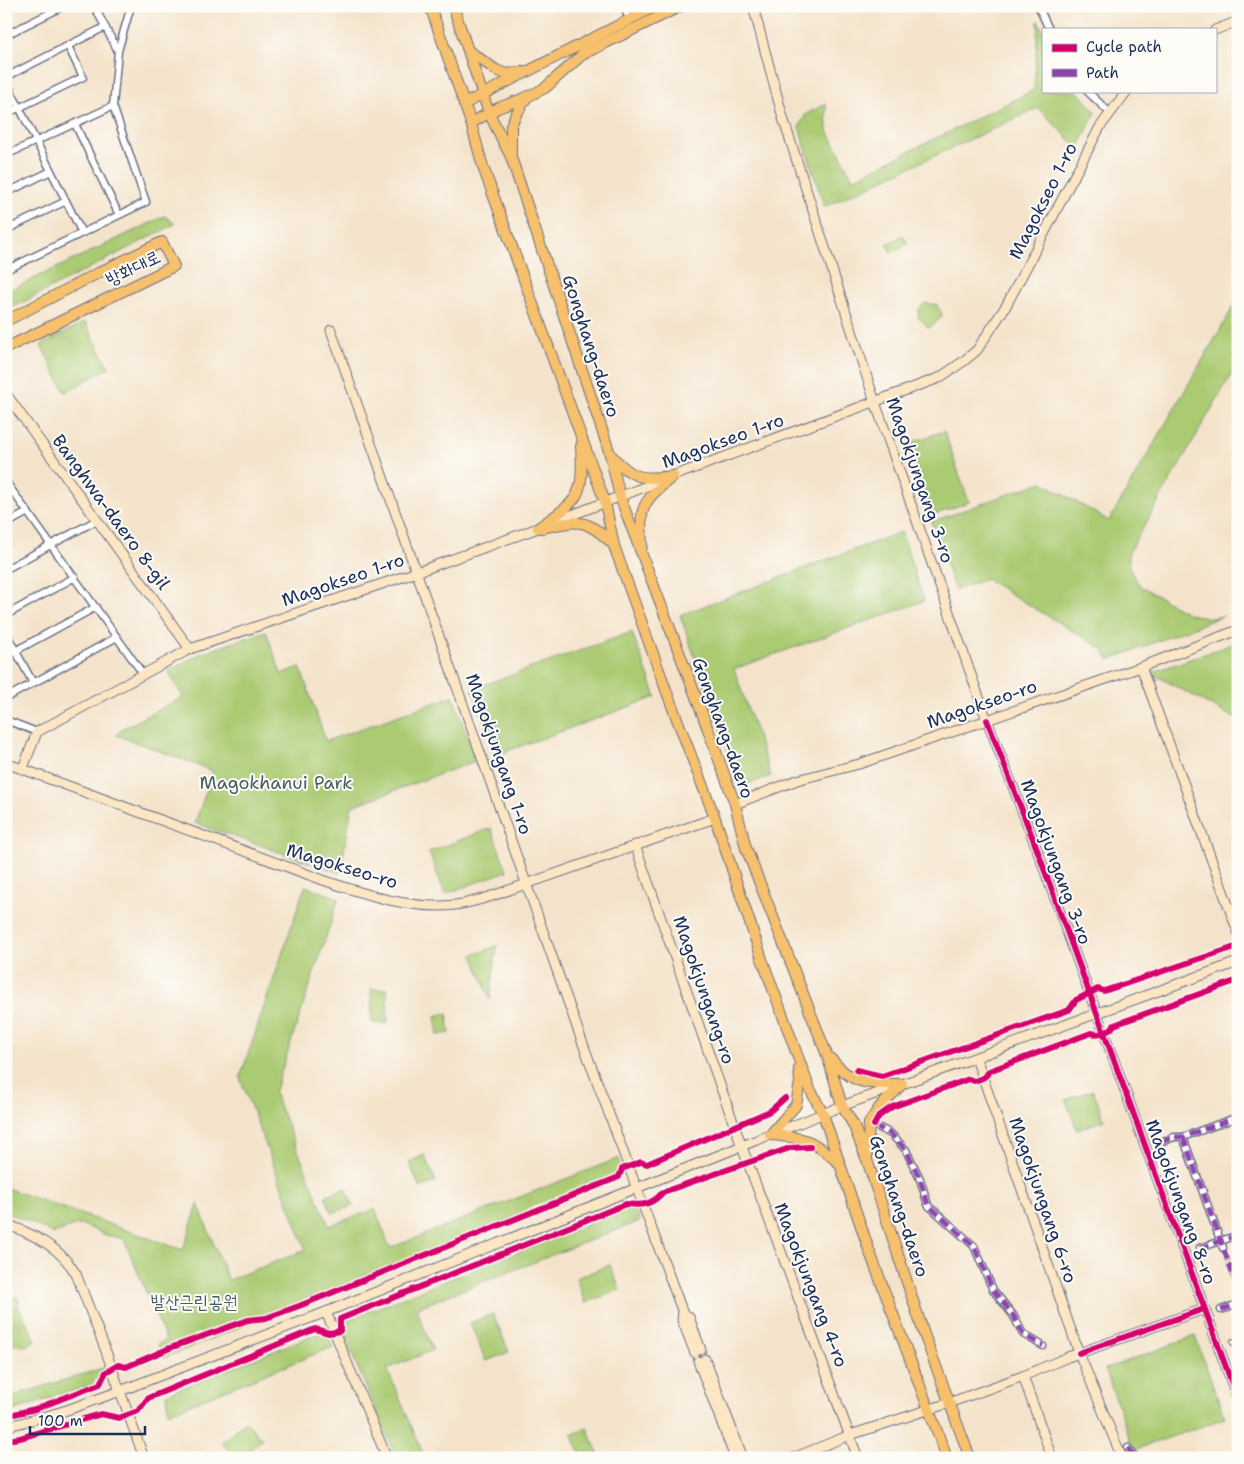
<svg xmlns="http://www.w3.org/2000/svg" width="1244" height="1464" font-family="'Shantell Sans','Poor Story',sans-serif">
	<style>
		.green { fill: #abcb72; stroke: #637d68 }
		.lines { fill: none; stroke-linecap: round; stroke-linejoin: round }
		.street-tunnel { stroke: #c9bfb4; stroke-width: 6; stroke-dasharray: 6 3; stroke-linecap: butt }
		.street-casing { stroke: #676e84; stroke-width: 9 }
		.secondary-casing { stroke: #676e84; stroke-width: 11 }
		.primary-casing { stroke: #676e84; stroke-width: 12 }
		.street { stroke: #fff; stroke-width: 6 }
		.secondary { stroke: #fce6c4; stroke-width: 9 }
		.primary { stroke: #f7c06c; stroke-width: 10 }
		.quiet { stroke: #8e44ad; stroke-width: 5; stroke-dasharray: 10 5; stroke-linecap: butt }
		.cycleway-casing { stroke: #fdfcf7; stroke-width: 9 }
		.cycleway { stroke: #d6006c; stroke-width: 6 }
		.labels { text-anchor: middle; stroke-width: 4; stroke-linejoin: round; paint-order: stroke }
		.street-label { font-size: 18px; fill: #1b2f5e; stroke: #fdfcf7 }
		.park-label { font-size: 18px; fill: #465e64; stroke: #fdfcf7 }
	</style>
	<rect width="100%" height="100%" fill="#fdfcf7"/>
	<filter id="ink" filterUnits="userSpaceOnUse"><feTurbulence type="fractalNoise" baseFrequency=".02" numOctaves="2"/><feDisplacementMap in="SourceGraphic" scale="10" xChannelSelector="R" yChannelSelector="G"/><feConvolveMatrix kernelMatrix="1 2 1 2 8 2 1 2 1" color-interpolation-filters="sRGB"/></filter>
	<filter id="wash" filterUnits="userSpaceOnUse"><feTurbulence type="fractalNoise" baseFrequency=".0096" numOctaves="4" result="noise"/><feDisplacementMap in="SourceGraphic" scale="20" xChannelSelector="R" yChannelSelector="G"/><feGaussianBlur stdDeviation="1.12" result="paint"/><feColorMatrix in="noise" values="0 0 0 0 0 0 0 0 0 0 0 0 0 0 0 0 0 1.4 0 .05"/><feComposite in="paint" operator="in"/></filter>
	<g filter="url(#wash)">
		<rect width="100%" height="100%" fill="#f4e3ca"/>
		<!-- green -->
		<g class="green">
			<polygon points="1038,21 1043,30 1043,91 1077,91 1096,112 1078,148 1038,108 824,207 799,127 806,114 826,104 827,129 853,179 1034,90"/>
			<polygon points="165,216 175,224 6,311 6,292"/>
			<polygon points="903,235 908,244 891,253 887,244"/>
			<polygon points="1238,299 1238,363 1128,554 1131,572 1140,586 1189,614 1212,618 1223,616 1109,660 1104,650 986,579 955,590 931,522 1042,482 1109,521"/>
			<polygon points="925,303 937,305 943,316 929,328 918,317 919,309"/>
			<polygon points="85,322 109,368 65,392 41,345"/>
			<polygon points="944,431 969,502 933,515 907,444"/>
			<polygon points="901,532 924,601 734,669 771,776 748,784 737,777 680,615"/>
			<polygon points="266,631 281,674 300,667 326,741 453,696 476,761 352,806 340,873 195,823 213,771 116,735 122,729 183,697 168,671 200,654"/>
			<polygon points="632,632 656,697 496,755 472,689"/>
			<polygon points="1238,642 1238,720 1151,673"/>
			<polygon points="491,828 507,871 445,894 429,852"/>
			<polygon points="305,886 339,898 274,1093 329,1226 375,1209 390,1248 619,1158 621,1173 611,1180 323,1293 164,1358 158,1344 166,1340 124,1239 106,1235 84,1225 76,1225 53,1234 31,1222 6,1213 6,1188 183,1250 198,1204 228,1280 306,1250 240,1078"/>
			<polygon points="497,946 490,999 473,955"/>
			<polygon points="371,989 387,989 388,1023 372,1023"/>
			<polygon points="447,1013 450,1033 438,1035 435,1016"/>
			<polygon points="1093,1090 1104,1120 1077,1130 1066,1100"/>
			<polygon points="424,1155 436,1181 420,1188 409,1162"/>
			<polygon points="346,1188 353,1206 332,1213 325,1196"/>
			<polygon points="624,1210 635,1210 640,1221 416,1308 433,1350 387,1369 425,1458 396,1458 344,1335 347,1320"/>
			<polygon points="610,1265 620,1290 585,1303 576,1278"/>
			<polygon points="6,1293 19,1299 18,1306 36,1340 26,1346 6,1344 11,1332 9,1317 6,1311"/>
			<polygon points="493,1314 509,1352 486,1361 470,1323"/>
			<path d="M 316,1334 C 326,1335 329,1338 333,1347 L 168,1413 L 167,1394 Z"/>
			<polygon points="1195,1336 1225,1418 1134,1450 1105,1369"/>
			<polygon points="103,1368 101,1377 93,1385 6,1413 6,1398"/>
			<polygon points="245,1421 262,1439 245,1454 230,1452 221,1443"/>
			<polygon points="587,1428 599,1455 593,1458 583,1458 572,1435"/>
		</g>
	</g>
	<g filter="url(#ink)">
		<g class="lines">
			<!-- street-tunnel -->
			<polyline class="street-tunnel" points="1223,1248 1238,1289"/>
			<defs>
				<g id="street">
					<polyline points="94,6 118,51"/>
					<polyline points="623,6 630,20"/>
					<polyline points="1038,6 1049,29"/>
					<polyline points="1236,6 1238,10"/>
					<polyline points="6,35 64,6"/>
					<polyline points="6,77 105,27"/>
					<polyline points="6,81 82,233"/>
					<polyline points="1087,91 1110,113"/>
					<polyline points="6,114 83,77 68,46"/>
					<polyline points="75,124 119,215"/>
					<polyline points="6,155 113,106"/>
					<polyline points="6,193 51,171"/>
					<polyline points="6,230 66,201"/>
					<polyline points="6,270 146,202 113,106 118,51 131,6"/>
					<polyline points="6,482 143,674"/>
					<polyline points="6,524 28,512"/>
					<polyline points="6,569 97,520"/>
					<polyline points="6,615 75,577"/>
					<polyline points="6,633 33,683"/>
					<polyline points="6,656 96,607"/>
					<polyline points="6,698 117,637"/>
					<polyline points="6,720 37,732"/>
					<polyline points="874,1125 891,1134 906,1150 920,1179 928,1205 974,1246 993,1290 1013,1315 1023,1334 1043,1346"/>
					<polyline points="1183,1137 1223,1248"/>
					<polyline points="1161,1142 1174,1137 1183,1137 1238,1117"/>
					<polyline points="1200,1248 1238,1235"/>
					<polyline points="1221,1310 1238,1304"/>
					<polyline points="1234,1342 1238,1341"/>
					<polyline points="1128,1448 1136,1458"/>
				</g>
				<g id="secondary">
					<polyline points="753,6 783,118 875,402 987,720 1035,844 1238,1400"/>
					<polyline points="1215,30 1238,21"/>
					<polyline points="331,330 579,1033 683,1313 682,1320 695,1353"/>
					<polyline points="6,394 190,649"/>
					<polyline points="1141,667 1238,932"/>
					<path d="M 6,763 L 323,880 C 365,894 410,910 455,905 C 466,904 478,900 489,897 L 715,818"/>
					<polyline points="23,768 37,732 190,649 417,572 538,528 673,476 939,378 964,361 977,350 1006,306 1100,127 1127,91"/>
					<polyline points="735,804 797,780 859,764 1141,667 1238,630"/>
					<polyline points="635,845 742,1147 858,1458"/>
					<polyline points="976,1058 1079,1353 1122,1458"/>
					<path d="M 6,1224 C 35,1235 60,1247 76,1274 L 104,1346 L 144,1458"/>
					<polyline points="326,1312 387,1458"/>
					<polyline points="683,1313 689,1317 701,1350"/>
					<polyline points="705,1359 743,1458"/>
					<polyline points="698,1361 735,1458"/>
					<polyline points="1023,1376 1052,1458"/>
					<polyline points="6,1427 67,1410 120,1391 326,1312 842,1106 1238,962"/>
					<polyline points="793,1458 850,1435 949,1403 1023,1376 1068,1357 1204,1309"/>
				</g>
				<g id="primary">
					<polyline points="430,6 471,123 483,167 605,502 614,546 669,698 715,818 762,959 809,1087 823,1114 869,1250 947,1458"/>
					<polyline points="453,6 489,113 511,157 610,454 620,497 698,702 735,804 746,848 827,1055 842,1106 853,1124 867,1160 924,1334 970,1458"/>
					<polyline points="469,51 496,70 506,74 522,72"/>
					<polyline points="464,104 656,6"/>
					<polyline points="471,123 498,108 527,97 545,88 583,54 681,6"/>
					<polyline points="511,154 511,126 515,116 527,97"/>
					<polyline points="6,321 102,271 162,242 174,266 6,348"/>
					<path d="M 610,454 C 633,479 640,480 673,476"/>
					<path d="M 538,528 C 579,499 584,499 581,446"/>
					<path d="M 542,528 C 579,520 585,517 614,545"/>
					<path d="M 642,547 C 642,537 640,525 642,515 C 644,498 661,487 673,476"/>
					<path d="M 829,1057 C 855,1087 865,1083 902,1084"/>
					<polyline points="770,1135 796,1105 800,1082 799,1069"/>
					<path d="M 770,1135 C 807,1138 811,1139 839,1163"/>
					<polyline points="867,1156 869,1123 879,1108 902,1084"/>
				</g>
			</defs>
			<!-- street casing -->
			<use href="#street" class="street-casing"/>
			<!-- secondary casing -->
			<use href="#secondary" class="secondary-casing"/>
			<!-- primary casing -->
			<use href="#primary" class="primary-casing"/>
			<!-- street -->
			<use href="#street" class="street"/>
			<!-- secondary -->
			<use href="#secondary" class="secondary"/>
			<!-- primary -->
			<use href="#primary" class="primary"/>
			<!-- quiet -->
			<g class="quiet">
				<polyline points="874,1125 891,1134 906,1150 920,1179 928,1205 974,1246 993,1290 1013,1315 1023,1334 1043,1346"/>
				<polyline points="1183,1137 1238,1289"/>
				<polyline points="1161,1142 1174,1137 1183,1137 1238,1117"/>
				<polyline points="1200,1248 1238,1235"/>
				<polyline points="1221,1310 1238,1304"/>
				<polyline points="1234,1342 1238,1341"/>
				<polyline points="1128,1448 1136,1458"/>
			</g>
			<defs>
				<g id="cycleway">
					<polyline points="987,720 1035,844 1238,1400"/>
					<polyline points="856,1070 882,1076 1069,1010 1076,1000 1098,989 1104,991 1238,946"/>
					<path d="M 874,1125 L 879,1116 L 892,1107 L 969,1079 L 974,1081 C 980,1079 986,1078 989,1071 L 1091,1033 C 1099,1035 1109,1033 1114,1025 L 1238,980"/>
					<polyline points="1079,1353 1204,1309"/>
					<polyline points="6,1416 35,1409 100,1384 106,1372 118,1365 126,1367 170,1348 248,1320 266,1318 299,1306 619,1177 622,1169 641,1162 647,1164 770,1111 785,1098"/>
					<path d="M 6,1440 L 20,1438 L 101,1414 L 119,1418 L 138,1411 L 148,1398 L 315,1329 L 329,1333 L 340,1331 L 340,1319 L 626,1204 C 642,1206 652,1205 663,1192 L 790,1148 L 810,1147"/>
				</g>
			</defs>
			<!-- cycleway casing -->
			<use href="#cycleway" class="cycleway-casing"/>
			<!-- cycleway -->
			<use href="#cycleway" class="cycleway"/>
		</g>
	</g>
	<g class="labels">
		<!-- street labels -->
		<g class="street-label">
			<text transform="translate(1043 201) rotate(-63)" y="6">Magokseo 1-ro</text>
			<text transform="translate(133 268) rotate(-26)" y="6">방화대로</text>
			<text transform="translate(591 346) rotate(72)" y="6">Gonghang-daero</text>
			<text transform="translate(723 441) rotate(-20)" y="6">Magokseo 1-ro</text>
			<text transform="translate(920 480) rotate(71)" y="6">Magokjungang 3-ro</text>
			<text transform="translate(111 512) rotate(54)" y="6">Banghwa-daero 8-gil</text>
			<text transform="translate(343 580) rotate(-19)" y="6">Magokseo 1-ro</text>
			<text transform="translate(982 704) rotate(-19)" y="6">Magokseo-ro</text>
			<text transform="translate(723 728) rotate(70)" y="6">Gonghang-daero</text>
			<text transform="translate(499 754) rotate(71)" y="6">Magokjungang 1-ro</text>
			<text transform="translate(1056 862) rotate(70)" y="6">Magokjungang 3-ro</text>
			<text transform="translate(342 866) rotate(17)" y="6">Magokseo-ro</text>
			<text transform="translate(704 990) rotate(71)" y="6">Magokjungang-ro</text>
			<text transform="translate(1043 1200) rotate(71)" y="6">Magokjungang 6-ro</text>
			<text transform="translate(1181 1202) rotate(70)" y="6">Magokjungang 8-ro</text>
			<text transform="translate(899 1206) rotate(71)" y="6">Gonghang-daero</text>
			<text transform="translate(811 1285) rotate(69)" y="6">Magokjungang 4-ro</text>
		</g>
		<!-- park labels -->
		<g class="park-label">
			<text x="276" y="789">Magokhanui Park</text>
			<text x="194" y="1308">발산근린공원</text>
		</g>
	</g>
	<!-- margin -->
	<rect width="1244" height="1464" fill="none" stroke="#fdfcf7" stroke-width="25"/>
	<!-- legend -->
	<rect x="1042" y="28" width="175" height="65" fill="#fdfcf7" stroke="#a3aaba"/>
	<rect x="1052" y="44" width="25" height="8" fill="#d6006c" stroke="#a3aaba"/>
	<text x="1086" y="52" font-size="15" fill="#1b2f5e">Cycle path</text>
	<rect x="1052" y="69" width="25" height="8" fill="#8e44ad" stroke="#a3aaba"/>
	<text x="1086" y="78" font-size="15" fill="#1b2f5e">Path</text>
	<!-- scale -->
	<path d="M30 1426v8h115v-8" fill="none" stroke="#1b2f5e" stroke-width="2.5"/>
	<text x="38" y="1426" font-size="15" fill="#1b2f5e" stroke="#fdfcf7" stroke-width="4" paint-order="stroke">100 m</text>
</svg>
